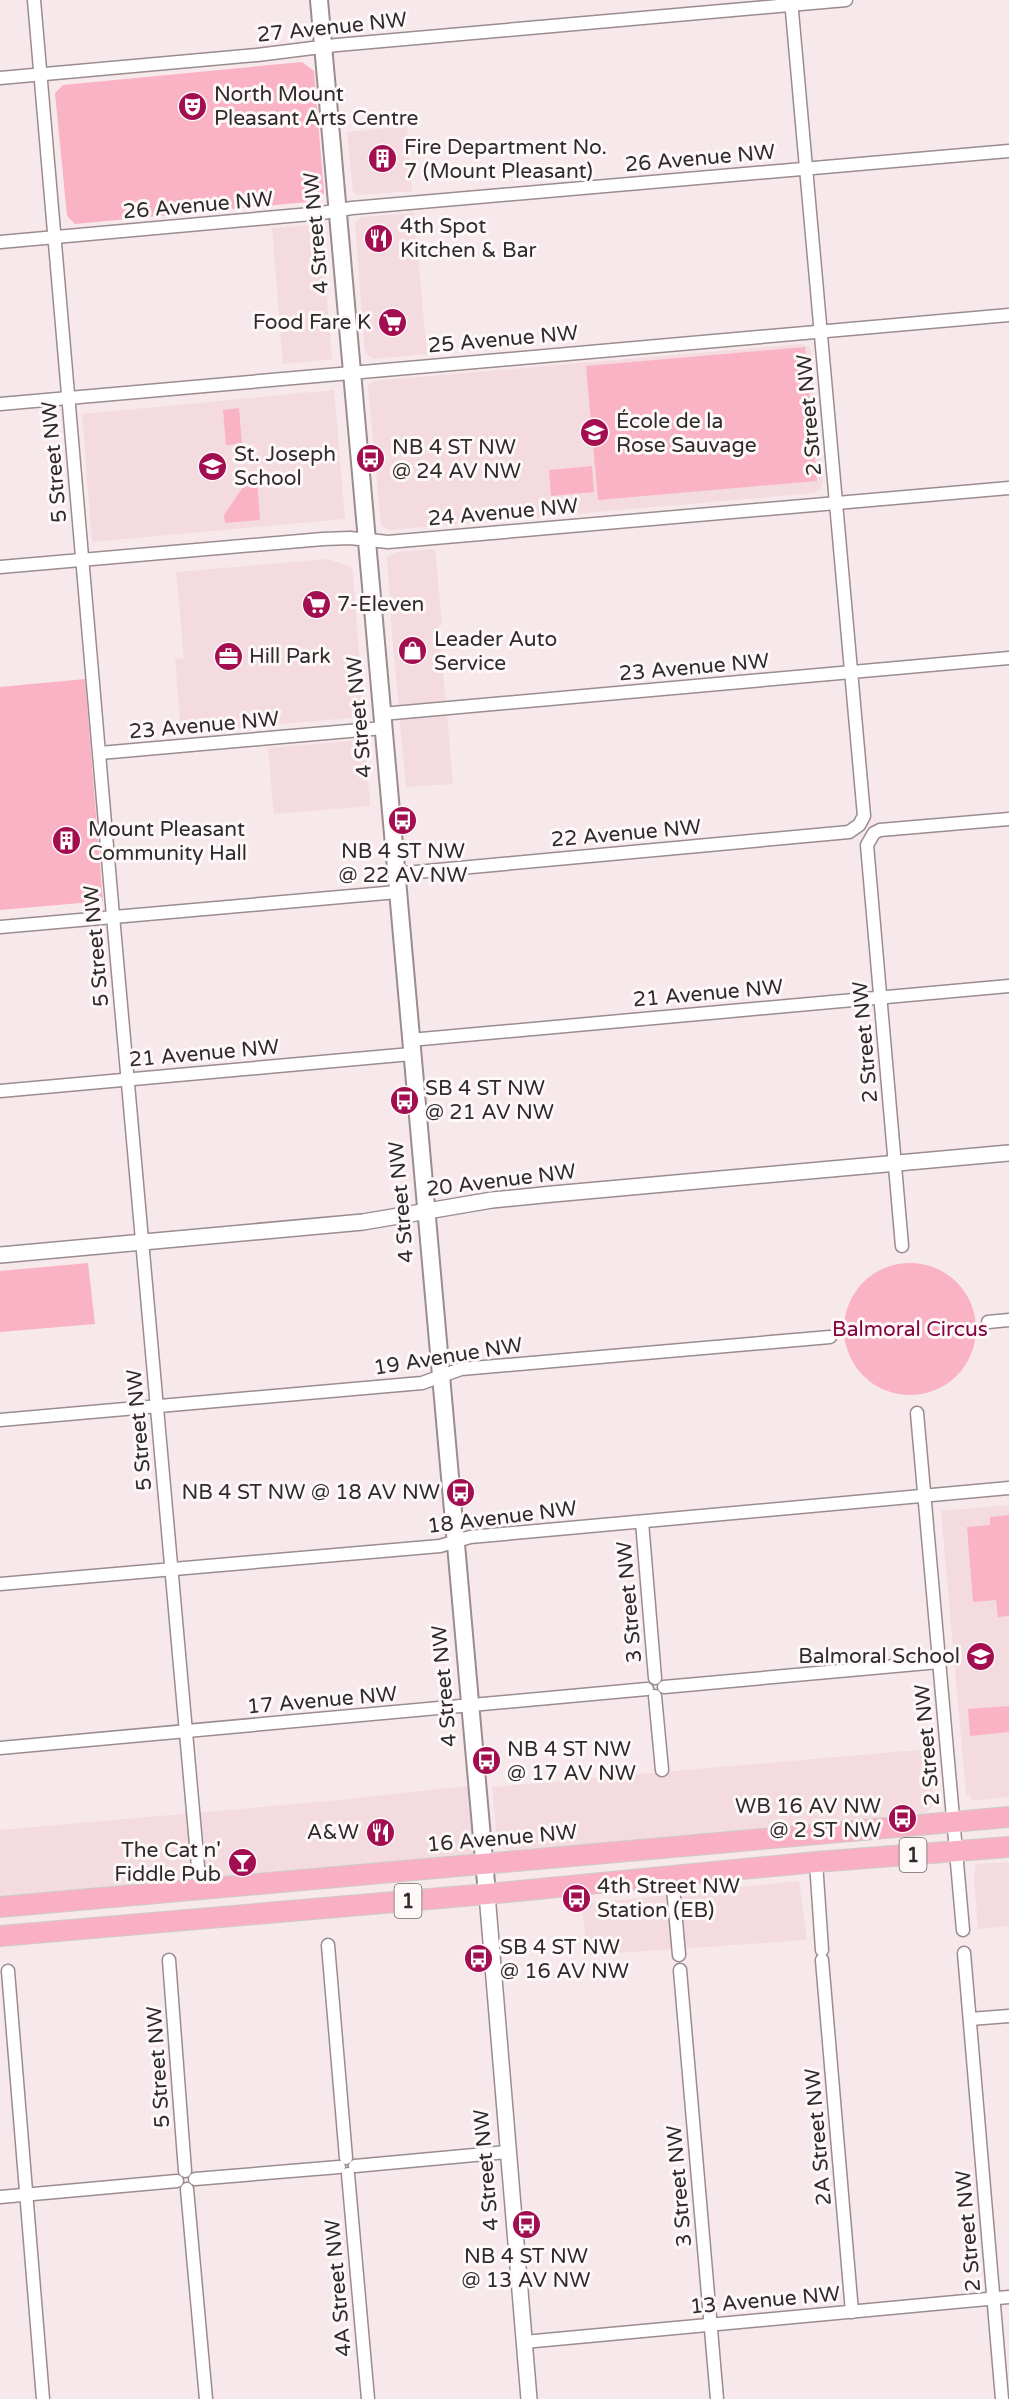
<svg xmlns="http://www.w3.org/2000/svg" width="1009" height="2399" font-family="'Varela Round',sans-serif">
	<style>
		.built { fill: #f3dbe0 }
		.green { fill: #fab3c4 }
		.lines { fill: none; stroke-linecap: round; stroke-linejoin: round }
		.minor-casing { stroke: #9a8c8f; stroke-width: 15 }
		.tertiary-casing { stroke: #9a8c8f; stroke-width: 18 }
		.secondary-casing { stroke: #9a8c8f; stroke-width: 20 }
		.trunk-casing { stroke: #cdcccc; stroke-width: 22 }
		.minor { stroke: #fff; stroke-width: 12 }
		.tertiary { stroke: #fff; stroke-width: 15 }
		.secondary { stroke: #fff; stroke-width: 16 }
		.trunk { stroke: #fab0c4; stroke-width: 20 }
		.labels { text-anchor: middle; stroke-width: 6; stroke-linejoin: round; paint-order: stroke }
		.shield { fill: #fef8f9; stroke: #6d6869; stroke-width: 1.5 }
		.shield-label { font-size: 20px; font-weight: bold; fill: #2f2a2b }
		.street-label { font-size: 21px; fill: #2f2a2b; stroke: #fef8f9 }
		.poi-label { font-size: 21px; fill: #2f2a2b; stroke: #fef8f9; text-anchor: start }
		.park-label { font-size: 21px; fill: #84033f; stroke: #fef8f9 }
	</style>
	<rect width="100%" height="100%" fill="#f7e8eb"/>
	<!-- built -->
	<g class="built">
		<polygon points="407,126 412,191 357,195 353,192 347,132"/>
		<polygon points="414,213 427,354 374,359 365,353 355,222 362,217"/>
		<polygon points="312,225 321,230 332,359 283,364 272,228"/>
		<polygon points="801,344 809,347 811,351 823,481 821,488 815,493 389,530 381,525 368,385 373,381"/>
		<polygon points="334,390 345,519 92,542 82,414"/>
		<polygon points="435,549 442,624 439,625 453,784 406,787 392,633 387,557 397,552"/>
		<polygon points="328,559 352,567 364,712 360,717 181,733 175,659 184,658 176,572"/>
		<polygon points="361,740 365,744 370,806 274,814 268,748"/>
		<polygon points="1009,1505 1009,1797 974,1801 966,1793 941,1511"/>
		<polygon points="929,1749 934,1805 926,1813 511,1851 503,1848 497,1842 492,1787"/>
		<polygon points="476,1785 483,1864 0,1907 0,1830 329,1801"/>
		<polygon points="1009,1862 1009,1926 978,1929 974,1875 976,1864"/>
		<polygon points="799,1881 807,1940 587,1955 582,1904"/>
	</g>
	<!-- green -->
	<g class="green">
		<polygon points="302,62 314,71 324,193 318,201 75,224 67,216 55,93 63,85"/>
		<polygon points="805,347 817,481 598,500 586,366"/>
		<polygon points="239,408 242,444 226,445 223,410"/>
		<polygon points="592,466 594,492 551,496 549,470"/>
		<polygon points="257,479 260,520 225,523 224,515 248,480"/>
		<polygon points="85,679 103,901 0,910 0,687"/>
		<circle cx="910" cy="1329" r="66"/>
		<polygon points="88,1263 95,1324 0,1332 0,1271"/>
		<polygon points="1009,1515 1009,1616 998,1617 996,1600 973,1602 967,1527 990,1525 990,1517"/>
		<polygon points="1009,1706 1009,1732 970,1736 968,1709"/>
	</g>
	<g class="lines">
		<defs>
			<g id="minor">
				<polyline points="34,0 113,916 200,1889"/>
				<polyline points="0,78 257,55 337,45 846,0"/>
				<polyline points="0,242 322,213 352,208 1009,151"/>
				<polyline points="0,404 1009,315"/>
				<polyline points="0,567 323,539 350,538 388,542 1009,488"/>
				<polyline points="382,714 1009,658"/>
				<polyline points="100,753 383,728"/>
				<polyline points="395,874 849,832 859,825 864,816 791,0"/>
				<polyline points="0,927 397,892"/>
				<polyline points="410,1040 1009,986"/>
				<polyline points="0,1091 411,1054"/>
				<polyline points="902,1246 867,845 874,833 880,830 1009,819"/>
				<polyline points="988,1322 1009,1320"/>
				<polyline points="917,1413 963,1930"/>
				<polyline points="0,1420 422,1383 461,1369 830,1337"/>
				<polyline points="642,1522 655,1678"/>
				<polyline points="0,1584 440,1546 470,1537 1009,1488"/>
				<polyline points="664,1687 939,1662"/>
				<polyline points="655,1696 662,1770"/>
				<polyline points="0,1748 647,1689"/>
				<polyline points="816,1862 822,1950"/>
				<polyline points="672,1876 679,1955"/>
				<polyline points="328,1945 346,2158"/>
				<polyline points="964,1953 1002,2399"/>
				<polyline points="169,1960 185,2171"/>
				<polyline points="822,1960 852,2312"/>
				<polyline points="680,1970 717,2399"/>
				<polyline points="8,1971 43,2399"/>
				<polyline points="970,2019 1009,2016"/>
				<polyline points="355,2166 507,2152"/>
				<polyline points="348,2174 368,2399"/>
				<polyline points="195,2179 339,2167"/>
				<polyline points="187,2189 206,2399"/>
				<polyline points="0,2197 177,2181"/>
				<polyline points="524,2342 1009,2297"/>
			</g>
			<g id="tertiary">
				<polyline points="0,1255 363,1222 492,1200 553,1194 1009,1153"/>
				<polyline points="487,1894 529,2399"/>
			</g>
			<polyline id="secondary" points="319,0 487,1894"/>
			<g id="trunk">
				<polyline points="0,1907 1009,1817"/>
				<polyline points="0,1936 487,1894 816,1862 1009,1847"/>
			</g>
		</defs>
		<!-- minor casing -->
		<use href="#minor" class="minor-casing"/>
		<!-- tertiary casing -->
		<use href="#tertiary" class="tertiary-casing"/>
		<!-- secondary casing -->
		<use href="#secondary" class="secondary-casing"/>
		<!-- trunk casing -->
		<use href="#trunk" class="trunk-casing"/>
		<!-- minor -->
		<use href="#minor" class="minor"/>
		<!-- tertiary -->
		<use href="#tertiary" class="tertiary"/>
		<!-- secondary -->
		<use href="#secondary" class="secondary"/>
		<!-- trunk -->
		<use href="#trunk" class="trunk"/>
	</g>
	<!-- icons -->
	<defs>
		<symbol id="theatre-disc" viewBox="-11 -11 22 22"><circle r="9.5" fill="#a20e50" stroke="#fef8f9"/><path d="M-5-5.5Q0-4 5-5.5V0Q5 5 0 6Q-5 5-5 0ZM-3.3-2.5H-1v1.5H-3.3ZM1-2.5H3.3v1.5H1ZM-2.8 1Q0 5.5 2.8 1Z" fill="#fff"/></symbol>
		<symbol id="building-disc" viewBox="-11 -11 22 22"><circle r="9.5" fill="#a20e50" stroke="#fef8f9"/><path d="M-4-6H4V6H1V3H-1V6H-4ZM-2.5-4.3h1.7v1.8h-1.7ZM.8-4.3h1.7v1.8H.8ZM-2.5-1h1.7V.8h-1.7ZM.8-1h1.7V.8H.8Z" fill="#fff"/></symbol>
		<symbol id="restaurant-disc" viewBox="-11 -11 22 22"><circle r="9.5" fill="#a20e50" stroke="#fef8f9"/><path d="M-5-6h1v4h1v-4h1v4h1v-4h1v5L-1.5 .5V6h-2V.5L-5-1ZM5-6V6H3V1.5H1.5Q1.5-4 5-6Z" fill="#fff"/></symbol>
		<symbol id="supermarket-disc" viewBox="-11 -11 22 22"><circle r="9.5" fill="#a20e50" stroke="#fef8f9"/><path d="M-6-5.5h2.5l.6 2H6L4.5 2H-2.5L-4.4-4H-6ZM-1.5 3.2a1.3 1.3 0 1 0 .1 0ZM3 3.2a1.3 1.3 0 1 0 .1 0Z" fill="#fff"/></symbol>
		<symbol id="school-disc" viewBox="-11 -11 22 22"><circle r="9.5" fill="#a20e50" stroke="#fef8f9"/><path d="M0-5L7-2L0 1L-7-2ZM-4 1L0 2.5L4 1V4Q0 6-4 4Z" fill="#fff"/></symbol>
		<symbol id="bus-disc" viewBox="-11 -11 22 22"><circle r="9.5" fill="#a20e50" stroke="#fef8f9"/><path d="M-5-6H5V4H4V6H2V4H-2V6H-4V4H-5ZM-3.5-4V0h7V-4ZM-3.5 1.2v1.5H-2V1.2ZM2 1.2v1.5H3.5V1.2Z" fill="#fff"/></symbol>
		<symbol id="shop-disc" viewBox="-11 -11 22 22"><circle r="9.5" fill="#a20e50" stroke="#fef8f9"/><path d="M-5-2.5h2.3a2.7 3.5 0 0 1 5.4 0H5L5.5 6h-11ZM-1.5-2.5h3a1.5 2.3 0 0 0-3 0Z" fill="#fff"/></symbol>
		<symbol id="office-disc" viewBox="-11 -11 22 22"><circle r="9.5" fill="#a20e50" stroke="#fef8f9"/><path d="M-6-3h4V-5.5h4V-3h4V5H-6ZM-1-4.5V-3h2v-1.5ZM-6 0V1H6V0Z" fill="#fff"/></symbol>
		<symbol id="bar-disc" viewBox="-11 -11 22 22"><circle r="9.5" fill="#a20e50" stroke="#fef8f9"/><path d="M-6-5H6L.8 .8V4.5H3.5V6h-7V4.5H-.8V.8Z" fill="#fff"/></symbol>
	</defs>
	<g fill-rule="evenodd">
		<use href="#theatre-disc" x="176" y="90" width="33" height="33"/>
		<use href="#building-disc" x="366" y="142" width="33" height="33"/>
		<use href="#restaurant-disc" x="362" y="222" width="33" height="33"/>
		<use href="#supermarket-disc" x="376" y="306" width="33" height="33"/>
		<use href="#school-disc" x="578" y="416" width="33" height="33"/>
		<use href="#bus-disc" x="354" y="442" width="33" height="33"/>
		<use href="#school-disc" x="196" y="450" width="33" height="33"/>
		<use href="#supermarket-disc" x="300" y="588" width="33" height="33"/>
		<use href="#shop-disc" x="396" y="634" width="33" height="33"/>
		<use href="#office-disc" x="212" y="640" width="33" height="33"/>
		<use href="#bus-disc" x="386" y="804" width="33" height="33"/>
		<use href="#building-disc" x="50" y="824" width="33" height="33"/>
		<use href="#bus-disc" x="388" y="1084" width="33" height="33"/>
		<use href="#bus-disc" x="444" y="1476" width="33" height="33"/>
		<use href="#school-disc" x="964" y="1640" width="33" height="33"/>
		<use href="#bus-disc" x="470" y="1744" width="33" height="33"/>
		<use href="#bus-disc" x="886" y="1802" width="33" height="33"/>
		<use href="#restaurant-disc" x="364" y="1816" width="33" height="33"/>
		<use href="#bar-disc" x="226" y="1846" width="33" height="33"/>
		<use href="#bus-disc" x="560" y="1882" width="33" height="33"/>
		<use href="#bus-disc" x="462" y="1942" width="33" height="33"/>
		<use href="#bus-disc" x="510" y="2208" width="33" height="33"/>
	</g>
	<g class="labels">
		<!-- shield labels -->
		<g class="shield">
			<rect x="899.5" y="1838" width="27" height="34" rx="4.5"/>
			<rect x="394.5" y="1884" width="27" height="34" rx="4.5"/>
		</g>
		<g class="shield-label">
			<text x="913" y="1862">1</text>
			<text x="408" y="1908">1</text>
		</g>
		<!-- street labels -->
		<g class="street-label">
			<text transform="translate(332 27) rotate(-6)" y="7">27 Avenue NW</text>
			<text transform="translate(700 158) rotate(-5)" y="7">26 Avenue NW</text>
			<text transform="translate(198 205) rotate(-5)" y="7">26 Avenue NW</text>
			<text transform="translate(316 233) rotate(-95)" y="7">4 Street NW</text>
			<text transform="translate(503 339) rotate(-5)" y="7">25 Avenue NW</text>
			<text transform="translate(809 415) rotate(-95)" y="7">2 Street NW</text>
			<text transform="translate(54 462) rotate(-95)" y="7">5 Street NW</text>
			<text transform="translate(503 512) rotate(-5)" y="7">24 Avenue NW</text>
			<text transform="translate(694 667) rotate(-5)" y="7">23 Avenue NW</text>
			<text transform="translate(359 717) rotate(-95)" y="7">4 Street NW</text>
			<text transform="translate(204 725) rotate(-5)" y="7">23 Avenue NW</text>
			<text transform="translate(626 833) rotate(-5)" y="7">22 Avenue NW</text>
			<text transform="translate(96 946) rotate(-95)" y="7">5 Street NW</text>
			<text transform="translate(708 993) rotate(-5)" y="7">21 Avenue NW</text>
			<text transform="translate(865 1042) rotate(-95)" y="7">2 Street NW</text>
			<text transform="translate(204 1053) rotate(-5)" y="7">21 Avenue NW</text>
			<text transform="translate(501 1180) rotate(-7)" y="7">20 Avenue NW</text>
			<text transform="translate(401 1202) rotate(-95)" y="7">4 Street NW</text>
			<text transform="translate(448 1356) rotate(-9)" y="7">19 Avenue NW</text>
			<text transform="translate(139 1430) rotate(-95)" y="7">5 Street NW</text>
			<text transform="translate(502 1517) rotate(-7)" y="7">18 Avenue NW</text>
			<text transform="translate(629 1602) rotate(-95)" y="7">3 Street NW</text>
			<text transform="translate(444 1686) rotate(-95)" y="7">4 Street NW</text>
			<text transform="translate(322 1700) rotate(-5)" y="7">17 Avenue NW</text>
			<text transform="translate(927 1745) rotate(-95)" y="7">2 Street NW</text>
			<text transform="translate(502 1838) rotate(-5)" y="7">16 Avenue NW</text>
			<text transform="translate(158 2067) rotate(-94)" y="7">5 Street NW</text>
			<text transform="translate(818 2137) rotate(-95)" y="7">2A Street NW</text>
			<text transform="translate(486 2170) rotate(-95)" y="7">4 Street NW</text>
			<text transform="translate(679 2186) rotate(-95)" y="7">3 Street NW</text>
			<text transform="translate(968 2231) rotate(-95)" y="7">2 Street NW</text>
			<text transform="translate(338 2288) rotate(-95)" y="7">4A Street NW</text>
			<text transform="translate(765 2300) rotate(-5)" y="7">13 Avenue NW</text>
		</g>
		<!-- poi labels -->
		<g class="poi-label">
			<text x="214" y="101">North Mount<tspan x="214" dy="24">Pleasant Arts Centre</tspan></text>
			<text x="404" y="154">Fire Department No.<tspan x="404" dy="24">7 (Mount Pleasant)</tspan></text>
			<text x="400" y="233">4th Spot<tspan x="400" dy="24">Kitchen &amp; Bar</tspan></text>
			<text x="371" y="329" text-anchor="end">Food Fare K</text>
			<text x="616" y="428">École de la<tspan x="616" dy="24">Rose Sauvage</tspan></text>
			<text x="392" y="454">NB 4 ST NW<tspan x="392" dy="24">@ 24 AV NW</tspan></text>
			<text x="234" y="461">St. Joseph<tspan x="234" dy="24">School</tspan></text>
			<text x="337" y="611">7-Eleven</text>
			<text x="434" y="646">Leader Auto<tspan x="434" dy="24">Service</tspan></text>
			<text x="249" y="663">Hill Park</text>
			<text x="88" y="836">Mount Pleasant<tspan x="88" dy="24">Community Hall</tspan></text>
			<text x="403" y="858" text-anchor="middle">NB 4 ST NW<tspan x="403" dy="24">@ 22 AV NW</tspan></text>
			<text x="425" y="1095">SB 4 ST NW<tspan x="425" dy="24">@ 21 AV NW</tspan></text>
			<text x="440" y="1499" text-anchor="end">NB 4 ST NW @ 18 AV NW</text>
			<text x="960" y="1663" text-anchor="end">Balmoral School</text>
			<text x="507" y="1756">NB 4 ST NW<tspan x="507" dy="24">@ 17 AV NW</tspan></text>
			<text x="881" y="1813" text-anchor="end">WB 16 AV NW<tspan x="881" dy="24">@ 2 ST NW</tspan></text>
			<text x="359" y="1839" text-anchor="end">A&amp;W</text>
			<text x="221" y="1857" text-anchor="end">The Cat n'<tspan x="221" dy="24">Fiddle Pub</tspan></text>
			<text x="597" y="1893">4th Street NW<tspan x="597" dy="24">Station (EB)</tspan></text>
			<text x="500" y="1954">SB 4 ST NW<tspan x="500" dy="24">@ 16 AV NW</tspan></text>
			<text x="526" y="2263" text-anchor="middle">NB 4 ST NW<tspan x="526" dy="24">@ 13 AV NW</tspan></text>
		</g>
		<!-- park labels -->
		<g class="park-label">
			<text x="910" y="1336">Balmoral Circus</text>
		</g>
	</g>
</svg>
